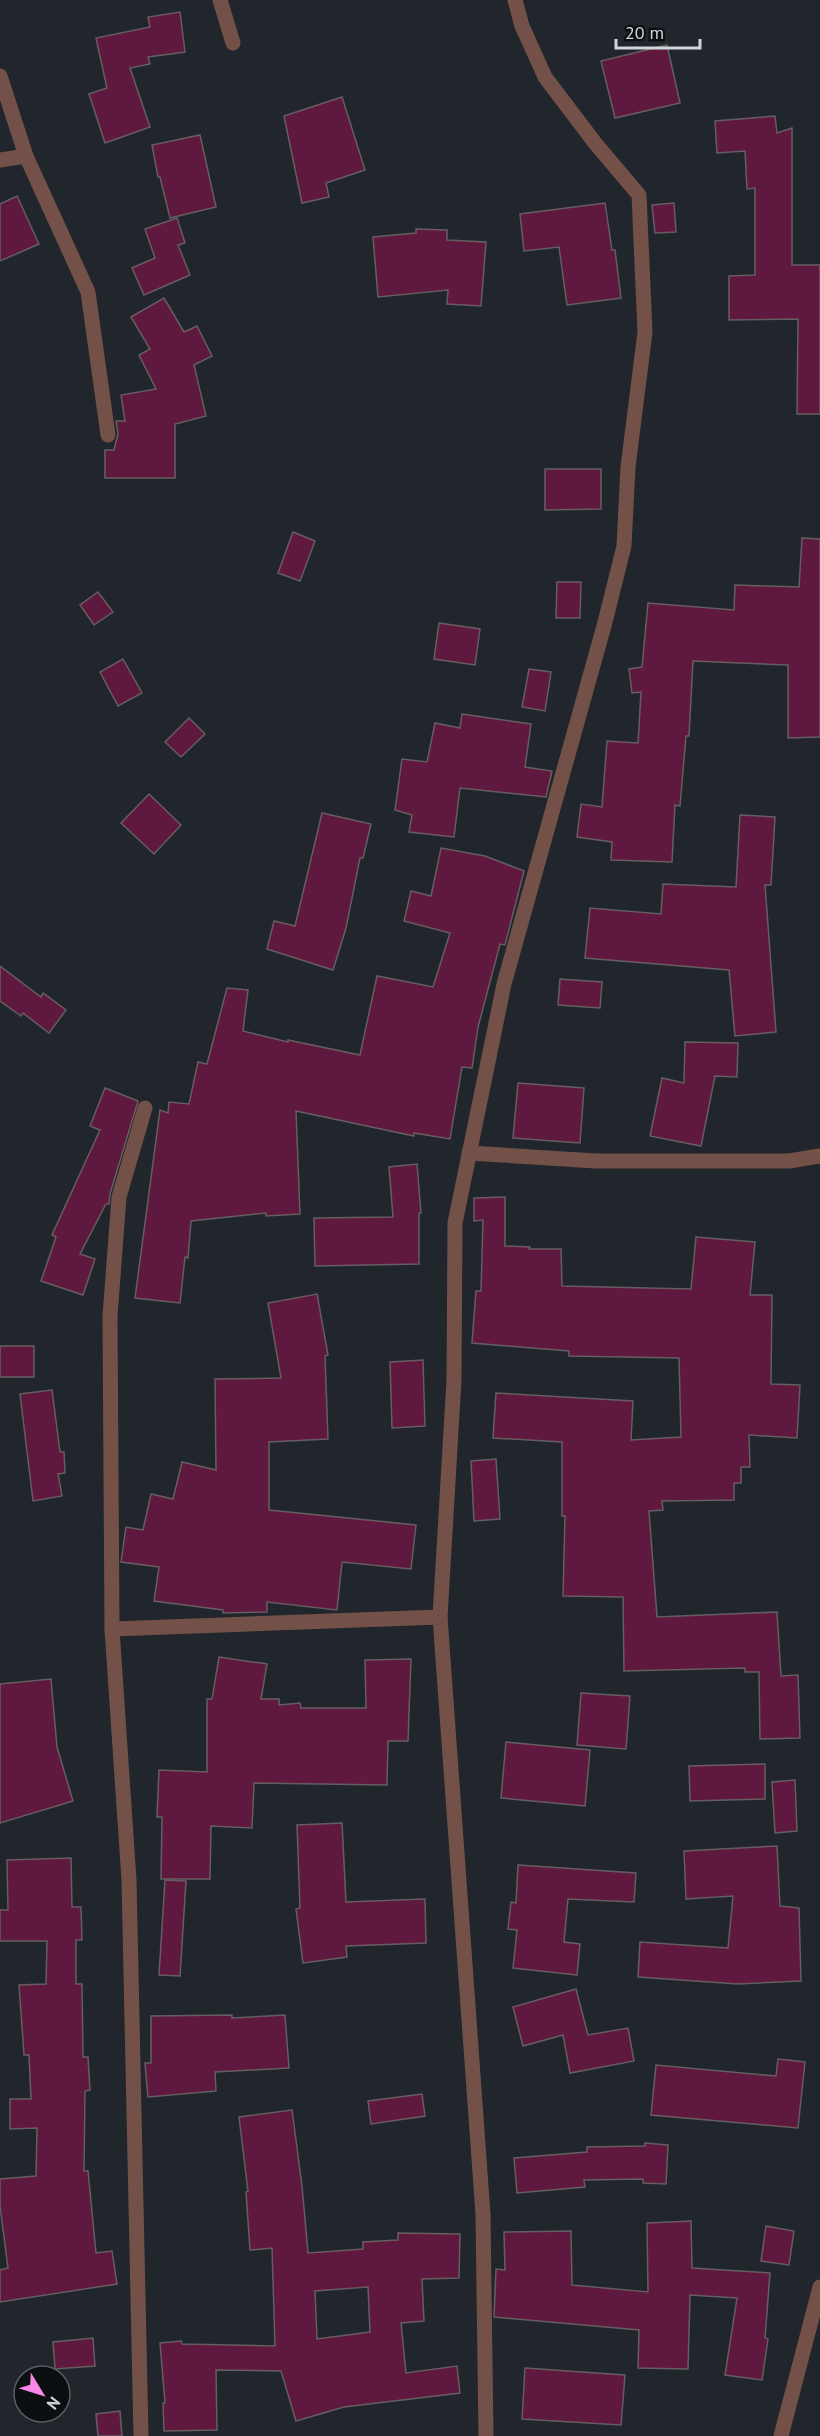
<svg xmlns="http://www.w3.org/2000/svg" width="820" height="2436" font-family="'PT Sans',sans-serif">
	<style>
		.building { fill: #5f183e; stroke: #675d61; stroke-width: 1.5; fill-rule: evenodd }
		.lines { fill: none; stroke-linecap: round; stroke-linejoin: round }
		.minor { stroke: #745148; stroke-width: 15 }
	</style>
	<rect width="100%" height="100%" fill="#20262c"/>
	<!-- building -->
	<g class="building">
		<polygon points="180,12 185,52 148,57 150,64 130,68 150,127 105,143 89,94 107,88 96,38 150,27 148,17"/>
		<polygon points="667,45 680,103 615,118 601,61"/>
		<polygon points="342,97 365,170 326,183 329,197 302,203 284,116"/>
		<polygon points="775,116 777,133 792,128 792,265 820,265 820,414 797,414 798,319 729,320 729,276 755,275 755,188 747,189 745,151 717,153 715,121"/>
		<polygon points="200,135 216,207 170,218 160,177 158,177 152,145"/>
		<polygon points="17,196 39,244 0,261 0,204"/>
		<polygon points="605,203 612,250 615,250 621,298 567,305 559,247 524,251 520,214"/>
		<polygon points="674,203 676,232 655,233 652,205"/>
		<polygon points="177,218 185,243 178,245 190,275 144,295 132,268 155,258 145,229"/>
		<polygon points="416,229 447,230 447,240 486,242 481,306 447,304 448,290 378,297 373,237 416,233"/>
		<polygon points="164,298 184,332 197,326 212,356 194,365 206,416 175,424 175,478 105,478 105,450 114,450 118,434 116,421 125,421 121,395 156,389 139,355 150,349 131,317"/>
		<polygon points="545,469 601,469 601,509 545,510"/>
		<polygon points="293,532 315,541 300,581 278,573"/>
		<polygon points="802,538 820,539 820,737 788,738 788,665 693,661 689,736 686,736 680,806 675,805 672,862 611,860 612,842 577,837 581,804 602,807 607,741 638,743 641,692 632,693 629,669 642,667 648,603 734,610 735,585 799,587"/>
		<polygon points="557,582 581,582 580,618 556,618"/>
		<polygon points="98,592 113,612 94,625 80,605"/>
		<polygon points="439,623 480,629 475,665 434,659"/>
		<polygon points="123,659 142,693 118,706 100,672"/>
		<polygon points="529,669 551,672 545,711 522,707"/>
		<polygon points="462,714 531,724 525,767 552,771 546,797 460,788 454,837 409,832 412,815 395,810 402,759 427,762 435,723 460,728"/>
		<polygon points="189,718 205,734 181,757 165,742"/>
		<polygon points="149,794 181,825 154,854 121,823"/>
		<polygon points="322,813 371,824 363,858 360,858 346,928 333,970 267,949 274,921 295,926"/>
		<polygon points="740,815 775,817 771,885 765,885 776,1032 735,1036 729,970 585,958 590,908 661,914 663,884 736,887"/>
		<polygon points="441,848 485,856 524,871 505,945 500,944 478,1027 472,1068 462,1067 450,1139 414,1133 414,1136 296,1111 300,1214 266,1216 266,1213 191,1221 188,1258 185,1257 180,1303 135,1298 160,1110 168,1113 169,1102 189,1104 198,1062 207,1064 227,988 248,990 243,1031 288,1042 288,1040 360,1055 377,976 433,987 450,933 404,921 411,891 431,896"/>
		<polygon points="0,966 41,997 43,993 66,1010 49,1033 23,1013 21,1016 0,1001"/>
		<polygon points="560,979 602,982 600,1008 558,1005"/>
		<polygon points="685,1042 738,1043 737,1077 715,1076 701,1146 650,1136 662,1078 684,1083"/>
		<polygon points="518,1083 584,1088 580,1143 513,1138"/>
		<polygon points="105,1088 138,1101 110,1194 109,1204 106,1204 80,1254 95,1259 83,1295 41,1281 56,1237 52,1235 100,1130 90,1126"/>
		<polygon points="417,1164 421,1213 419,1213 419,1264 315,1266 314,1218 393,1217 389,1167"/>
		<polygon points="505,1197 505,1246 530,1247 529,1249 561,1249 562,1286 691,1289 696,1237 755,1242 750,1295 772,1295 771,1384 800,1385 797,1438 749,1435 750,1467 741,1467 741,1483 734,1483 734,1500 662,1501 663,1510 649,1511 657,1617 777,1612 781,1676 798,1675 800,1738 760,1739 759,1672 745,1672 745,1668 624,1671 623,1597 563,1596 565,1516 562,1516 562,1442 493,1438 496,1393 633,1401 631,1440 681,1437 679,1358 569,1356 569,1351 472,1343 476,1291 481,1291 483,1220 474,1221 474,1198"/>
		<polygon points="317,1294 328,1355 325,1356 328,1439 269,1442 269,1510 416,1525 411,1569 342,1562 337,1610 267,1602 267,1612 223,1613 223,1610 154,1601 159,1567 121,1562 126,1527 143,1530 151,1494 173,1499 182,1462 216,1470 215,1379 281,1378 268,1303"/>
		<rect x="0" y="1346" width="34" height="31"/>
		<polygon points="423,1360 425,1426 392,1428 390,1362"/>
		<polygon points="52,1390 60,1452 64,1452 65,1473 58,1474 62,1496 33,1501 20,1394"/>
		<polygon points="496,1459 500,1519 474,1521 471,1461"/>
		<polygon points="219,1657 267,1664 261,1699 279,1699 279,1705 300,1703 301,1708 366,1708 365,1660 411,1659 408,1741 388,1741 387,1785 254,1783 252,1828 211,1826 210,1879 161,1879 162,1817 157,1817 159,1770 207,1772 207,1699 212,1699"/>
		<polygon points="51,1679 57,1747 73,1801 0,1823 0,1684"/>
		<polygon points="581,1693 630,1696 626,1749 577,1745"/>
		<polygon points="506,1742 590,1750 585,1806 501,1798"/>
		<polygon points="765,1764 765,1799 690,1801 689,1766"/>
		<polygon points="795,1780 797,1831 775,1833 772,1782"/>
		<polygon points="342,1823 346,1902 425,1899 426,1943 346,1946 347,1957 303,1963 296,1909 300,1908 297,1825"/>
		<polygon points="777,1846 780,1906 799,1908 801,1981 738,1984 638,1977 640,1942 728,1948 733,1896 686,1899 684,1851"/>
		<polygon points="71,1858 72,1907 81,1907 82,1940 76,1940 76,1984 82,1984 83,2057 88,2057 90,2090 85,2091 84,2171 88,2171 96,2253 112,2251 117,2284 0,2302 0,2270 8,2268 0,2206 0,2179 36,2176 37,2128 10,2129 10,2099 31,2099 29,2055 24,2055 19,1985 46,1984 47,1941 0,1941 0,1910 8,1910 7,1860"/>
		<polygon points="518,1865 636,1873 634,1902 568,1899 564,1942 580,1944 577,1975 513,1968 517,1930 508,1929 511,1902 516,1903"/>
		<polygon points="165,1880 186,1881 180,1976 159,1975"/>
		<polygon points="576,1989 588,2035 628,2028 634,2061 570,2073 563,2035 523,2046 513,2007"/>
		<polygon points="232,2015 232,2018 285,2015 289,2068 215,2072 216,2091 148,2097 145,2063 151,2063 151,2016"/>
		<polygon points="778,2059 805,2062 798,2128 651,2115 656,2065 776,2076"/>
		<polygon points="422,2094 425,2116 371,2124 368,2101"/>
		<path d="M 292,2110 L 302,2186 L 308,2253 L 363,2249 L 363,2242 L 398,2240 L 398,2233 L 460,2234 L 459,2278 L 422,2279 L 424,2321 L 401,2323 L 406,2373 L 457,2366 L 460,2393 L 344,2407 L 296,2421 L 281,2371 L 216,2370 L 217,2430 L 164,2431 L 163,2403 L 165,2403 L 160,2343 L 181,2341 L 182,2344 L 275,2346 L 272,2248 L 250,2250 L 246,2192 L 248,2191 L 239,2117 ZM 368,2287 L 370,2332 L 317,2339 L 315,2291 Z"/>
		<polygon points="645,2143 668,2145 666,2184 643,2183 643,2179 584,2180 585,2187 517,2193 514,2158 587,2152 587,2147 645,2146"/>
		<polygon points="691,2221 692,2268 770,2273 765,2338 768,2339 762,2380 725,2375 737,2298 690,2295 688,2369 638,2368 639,2330 494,2317 496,2269 505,2270 504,2232 571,2231 572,2285 648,2292 647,2223"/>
		<polygon points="766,2226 794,2231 789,2265 761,2261"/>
		<polygon points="93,2338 95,2366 55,2369 53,2342"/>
		<polygon points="525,2368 625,2375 621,2425 522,2419"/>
		<polygon points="120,2411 122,2436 98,2436 96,2414"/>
	</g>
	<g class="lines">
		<!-- minor -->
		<g class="minor">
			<polyline points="220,0 233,43"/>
			<polyline points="0,76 26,156 88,292 108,435"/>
			<polyline points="0,160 26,156"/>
			<polyline points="469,1153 596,1161 789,1161 820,1156"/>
			<polyline points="112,1629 440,1617"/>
			<polyline points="141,2436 129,1880 112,1629 110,1316 119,1197 145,1108"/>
			<polyline points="486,2436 483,2214 440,1617 454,1380 455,1223 504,984 604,626 624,546 628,467 645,332 639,195 595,143 545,77 522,26 515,0"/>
			<polyline points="781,2436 820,2287"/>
		</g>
	</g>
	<!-- north arrow -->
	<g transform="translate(42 2394) rotate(128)"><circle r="28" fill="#0c0f11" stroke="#5b5e61" stroke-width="1.5"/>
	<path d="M0-4.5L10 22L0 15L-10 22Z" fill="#fa87e6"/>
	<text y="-9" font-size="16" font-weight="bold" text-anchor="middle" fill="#d1d5d9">N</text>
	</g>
	<!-- scale -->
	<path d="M616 39v9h84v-9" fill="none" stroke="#d1d5d9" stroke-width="3"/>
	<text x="625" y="39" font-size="18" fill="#d1d5d9" stroke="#0c0f11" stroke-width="4.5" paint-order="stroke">20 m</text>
</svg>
